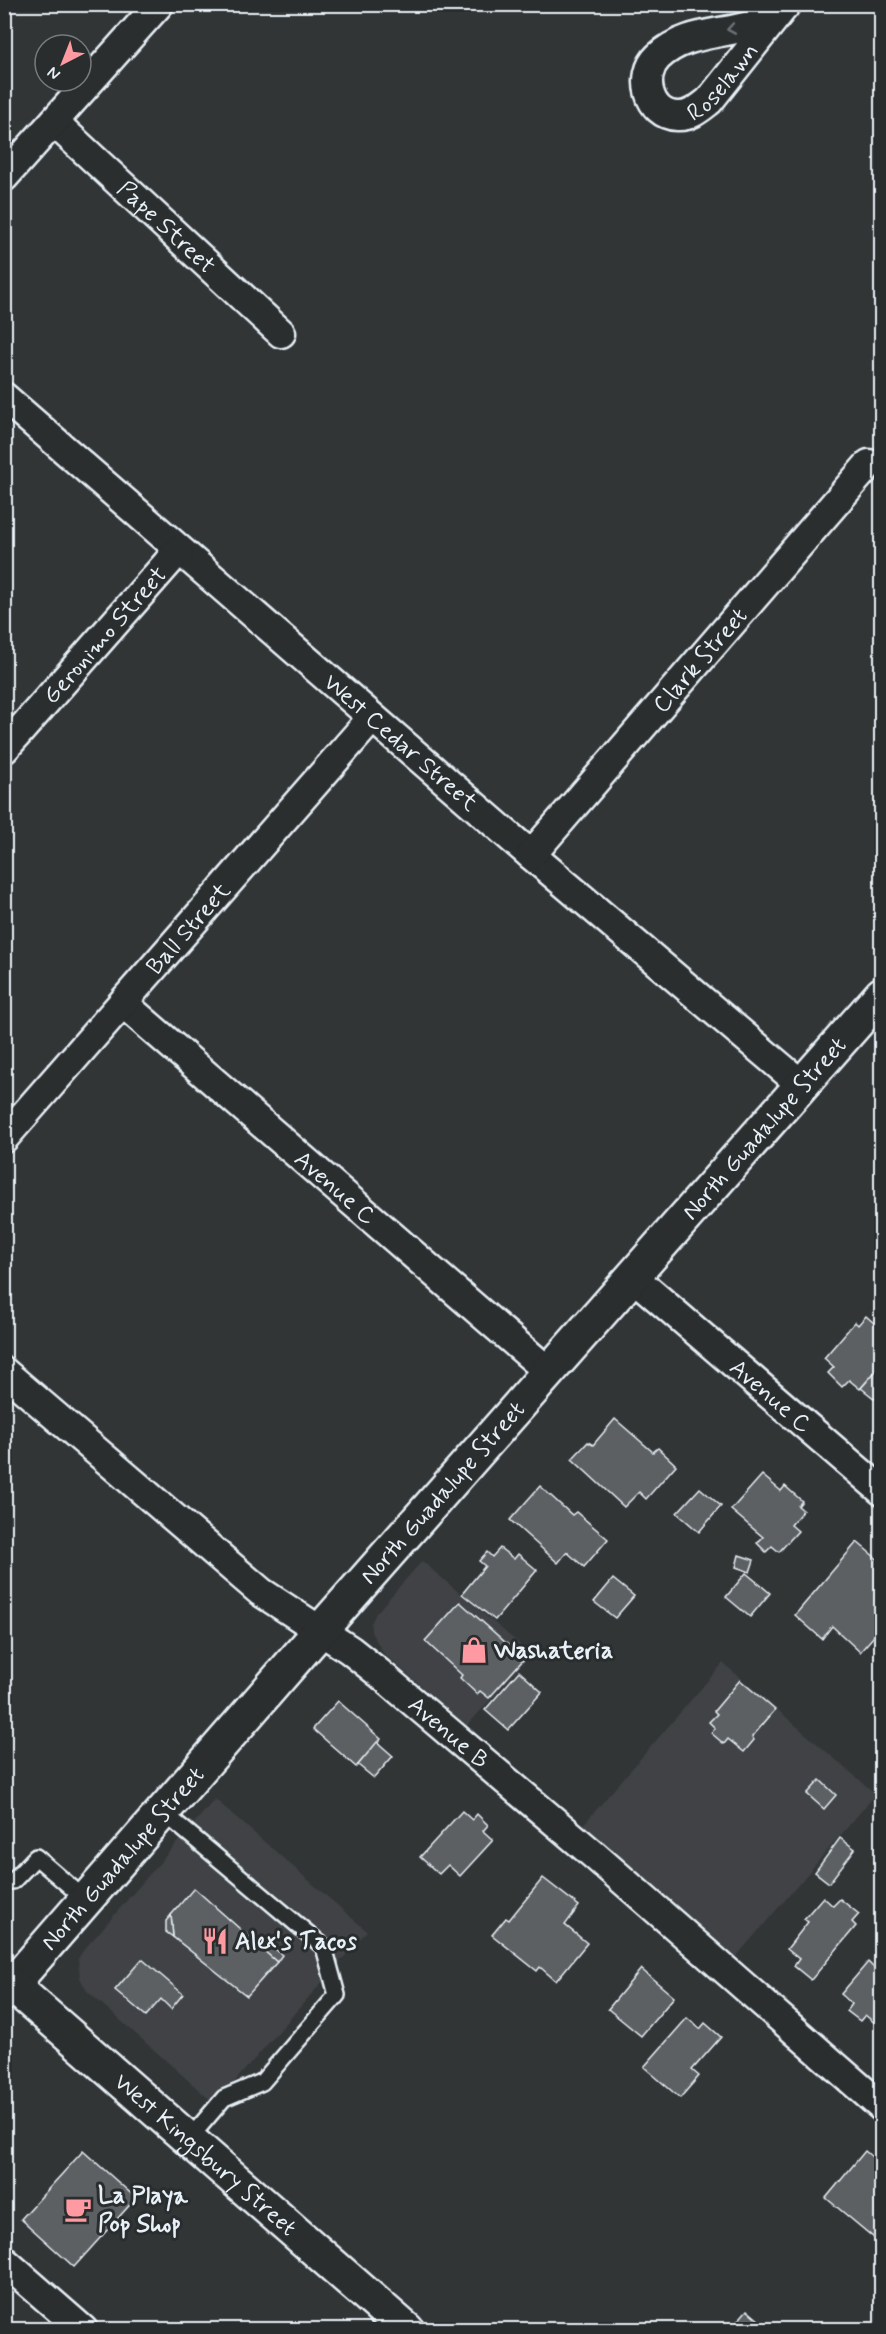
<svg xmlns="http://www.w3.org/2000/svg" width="886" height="2334" font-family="Mynerve,sans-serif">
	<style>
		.built { fill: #3f4244 }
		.building { fill: #5c6063; stroke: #e8f1f8; stroke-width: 1.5 }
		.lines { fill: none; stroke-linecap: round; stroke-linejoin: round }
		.service-casing { stroke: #e8f1f8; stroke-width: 20 }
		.minor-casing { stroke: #e8f1f8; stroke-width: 33 }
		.tertiary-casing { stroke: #e8f1f8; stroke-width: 38 }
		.primary-casing { stroke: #e8f1f8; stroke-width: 38 }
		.service { stroke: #2a2d2e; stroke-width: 15 }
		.minor { stroke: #2a2d2e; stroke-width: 28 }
		.tertiary { stroke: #2a2d2e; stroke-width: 33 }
		.primary { stroke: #2a2d2e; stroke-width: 33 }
		.oneway { stroke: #6c7275 }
		.labels { text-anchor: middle; stroke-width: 6; stroke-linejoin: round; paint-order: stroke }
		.street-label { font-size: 24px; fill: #e8f1f8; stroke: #2a2d2e }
		.poi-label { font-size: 24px; font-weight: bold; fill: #e8f1f8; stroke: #2a2d2e; text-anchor: start }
	</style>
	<rect width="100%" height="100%" fill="#323536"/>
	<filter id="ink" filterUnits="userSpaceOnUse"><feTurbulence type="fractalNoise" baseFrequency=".0167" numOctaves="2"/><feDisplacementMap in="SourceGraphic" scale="12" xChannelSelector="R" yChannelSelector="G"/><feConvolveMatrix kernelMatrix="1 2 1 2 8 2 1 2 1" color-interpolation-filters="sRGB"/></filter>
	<g filter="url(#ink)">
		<!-- built -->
		<g class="built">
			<polygon points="422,1561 531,1654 467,1726 384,1654 371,1632 371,1623 376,1613"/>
			<polygon points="723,1663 876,1794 736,1957 583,1825"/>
			<polygon points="215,1799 367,1931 215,2104 87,1991 80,1978 78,1959 82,1952"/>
		</g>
		<!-- building -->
		<g class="building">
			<polygon points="866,1316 882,1330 882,1364 860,1389 849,1380 842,1387 828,1373 834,1367 824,1358 855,1322 858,1325"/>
			<polygon points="882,1364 882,1392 875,1399 861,1388"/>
			<polygon points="615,1419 653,1452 658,1448 676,1465 646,1499 639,1492 624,1507 572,1459 588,1442 593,1445"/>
			<polygon points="762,1475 781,1491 785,1486 802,1501 798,1506 803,1510 791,1525 798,1531 779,1552 772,1546 766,1552 757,1543 763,1537 731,1510"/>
			<polygon points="540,1486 572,1515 576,1512 608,1539 584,1567 567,1552 558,1563 510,1520"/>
			<polygon points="700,1488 721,1506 699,1532 677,1513"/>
			<polygon points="857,1542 882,1563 882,1627 860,1652 832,1626 822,1639 795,1615"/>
			<polygon points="500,1548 514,1559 518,1554 537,1570 495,1620 462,1594 485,1566 479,1561 487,1552 492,1557"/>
			<polygon points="739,1555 754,1560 750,1572 736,1567"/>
			<polygon points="746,1573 770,1593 750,1617 726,1597"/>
			<polygon points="613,1579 634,1596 615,1618 594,1602"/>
			<polygon points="460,1602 524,1659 489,1698 480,1691 477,1694 460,1678 462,1675 425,1641"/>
			<polygon points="519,1671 542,1692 508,1730 485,1710"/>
			<polygon points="740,1680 775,1710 752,1737 754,1740 744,1752 728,1739 724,1744 711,1733 715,1728 709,1722 717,1714 714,1711"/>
			<polygon points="338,1701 381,1739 356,1767 313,1729"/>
			<polygon points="377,1742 393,1756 374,1778 358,1765"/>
			<polygon points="820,1780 836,1795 824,1809 807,1794"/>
			<polygon points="462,1811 472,1820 477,1814 488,1825 483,1831 493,1840 460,1876 448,1865 439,1874 420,1857"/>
			<polygon points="840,1838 855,1849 829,1883 815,1872"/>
			<polygon points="543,1878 579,1906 565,1925 587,1943 556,1981 540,1967 537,1971 492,1935 506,1918 509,1920"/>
			<polygon points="194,1888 277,1962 247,1996 173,1937 171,1915"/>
			<polygon points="823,1897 833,1906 840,1899 859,1914 852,1922 856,1926 811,1980 794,1966 799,1959 787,1949 808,1922 804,1919"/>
			<polygon points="171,1915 173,1937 166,1932 166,1921"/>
			<polygon points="262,1937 282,1955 277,1962 256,1944"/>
			<polygon points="142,1959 183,1994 171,2009 161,1999 146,2016 115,1990"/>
			<polygon points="868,1962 877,1971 882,1966 882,2029 865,2015 860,2021 847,2011 852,2004 841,1994"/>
			<polygon points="641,1969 674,1997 641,2036 608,2009"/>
			<polygon points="687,2018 700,2029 705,2023 721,2037 692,2070 699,2076 680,2098 644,2067"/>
			<polygon points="83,2151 136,2198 74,2267 21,2219"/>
			<polygon points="865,2151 882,2165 882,2239 879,2242 826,2198"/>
			<polygon points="747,2310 760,2321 753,2330 741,2330 735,2324"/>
		</g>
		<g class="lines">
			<defs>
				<g id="service">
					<polyline points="163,1812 324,1947 337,1995 262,2082 224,2098 189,2139"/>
					<polyline points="4,1881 13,1881 36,1857 86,1900"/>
				</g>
				<g id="minor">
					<path id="s1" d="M 784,7 C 774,14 764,21 752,25 C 720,35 684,32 658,57 C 639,75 648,115 677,116 C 690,117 700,108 709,101 L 786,4"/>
					<path id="s2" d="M 54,122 L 281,333"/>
					<polyline points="4,177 159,4"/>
					<path id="s3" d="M 4,397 L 531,855 L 802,1085"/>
					<path id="s4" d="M 4,749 L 179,550"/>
					<path id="s5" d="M 531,855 L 869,464"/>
					<path id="s6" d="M 124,1004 L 549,1372"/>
					<path id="s7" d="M 4,1138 L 372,718"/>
					<path id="s8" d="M 633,1277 L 882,1491"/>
					<path id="s9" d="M 4,1372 L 261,1592 L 350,1650 L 379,1673 L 594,1855 L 882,2107"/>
					<polyline points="4,2261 83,2330"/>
				</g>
				<g id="tertiary">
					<path id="s10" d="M 4,1994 L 319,1632 L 882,994"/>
				</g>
				<g id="primary">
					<path id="s11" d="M 4,1978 L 407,2330"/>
				</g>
			</defs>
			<!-- service casing -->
			<use href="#service" class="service-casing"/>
			<!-- minor casing -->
			<use href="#minor" class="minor-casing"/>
			<!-- tertiary casing -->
			<use href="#tertiary" class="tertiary-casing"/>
			<!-- primary casing -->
			<use href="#primary" class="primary-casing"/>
			<!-- service -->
			<use href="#service" class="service"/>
			<!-- minor -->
			<use href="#minor" class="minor"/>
			<!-- tertiary -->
			<use href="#tertiary" class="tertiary"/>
			<!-- primary -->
			<use href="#primary" class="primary"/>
		</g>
		<!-- one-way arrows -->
		<defs><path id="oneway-chevron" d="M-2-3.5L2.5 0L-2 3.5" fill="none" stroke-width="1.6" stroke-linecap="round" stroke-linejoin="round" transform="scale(1.5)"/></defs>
		<use class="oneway" href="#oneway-chevron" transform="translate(731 29) rotate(170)"/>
	</g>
	<!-- icons -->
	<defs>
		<symbol id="shop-bare" viewBox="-9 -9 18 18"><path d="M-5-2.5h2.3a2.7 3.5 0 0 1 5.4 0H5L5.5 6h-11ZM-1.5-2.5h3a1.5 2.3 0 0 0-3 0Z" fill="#ff9aa2" stroke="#2a2d2e" stroke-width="2.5" paint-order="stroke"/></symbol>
		<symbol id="restaurant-bare" viewBox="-9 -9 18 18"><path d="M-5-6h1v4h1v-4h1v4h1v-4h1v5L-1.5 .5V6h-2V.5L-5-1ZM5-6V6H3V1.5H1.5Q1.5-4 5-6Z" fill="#ff9aa2" stroke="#2a2d2e" stroke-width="2.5" paint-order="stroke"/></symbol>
		<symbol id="cafe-bare" viewBox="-9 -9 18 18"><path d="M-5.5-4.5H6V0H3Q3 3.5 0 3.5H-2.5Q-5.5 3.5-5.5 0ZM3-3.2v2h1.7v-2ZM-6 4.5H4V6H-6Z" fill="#ff9aa2" stroke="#2a2d2e" stroke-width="2.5" paint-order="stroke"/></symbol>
	</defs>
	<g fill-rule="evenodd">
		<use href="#shop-bare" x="455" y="1631" width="38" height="38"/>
		<use href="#restaurant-bare" x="196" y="1922" width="38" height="38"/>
		<use href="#cafe-bare" x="59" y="2190" width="38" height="38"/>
	</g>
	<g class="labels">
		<!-- street labels -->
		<g class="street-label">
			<text dy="8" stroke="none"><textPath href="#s1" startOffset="274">Roselawn</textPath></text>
			<text dy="8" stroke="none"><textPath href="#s2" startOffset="154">Pape Street</textPath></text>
			<text dy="8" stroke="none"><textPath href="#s4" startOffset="152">Geronimo Street</textPath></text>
			<text dy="8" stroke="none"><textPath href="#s5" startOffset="258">Clark Street</textPath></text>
			<text dy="8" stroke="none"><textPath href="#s3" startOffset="526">West Cedar Street</textPath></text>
			<text dy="8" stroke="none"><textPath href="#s7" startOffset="279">Ball Street</textPath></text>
			<text dy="8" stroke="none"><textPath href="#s10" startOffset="1152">North Guadalupe Street</textPath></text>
			<text dy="8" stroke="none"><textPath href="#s6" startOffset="280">Avenue C</textPath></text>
			<text dy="8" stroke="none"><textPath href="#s8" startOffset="182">Avenue C</textPath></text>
			<text dy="8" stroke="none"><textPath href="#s10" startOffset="666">North Guadalupe Street</textPath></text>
			<text dy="8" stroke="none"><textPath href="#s9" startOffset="573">Avenue B</textPath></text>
			<text dy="8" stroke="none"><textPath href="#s10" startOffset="180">North Guadalupe Street</textPath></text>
			<text dy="8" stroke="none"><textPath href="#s11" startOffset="268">West Kingsbury Street</textPath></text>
		</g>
		<!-- poi labels -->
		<g class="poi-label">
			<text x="494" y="1658">Washateria</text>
			<text x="235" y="1949">Alex's Tacos</text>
			<text x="98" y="2203">La Playa<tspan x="98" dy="28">Pop Shop</tspan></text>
		</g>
	</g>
	<!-- margin -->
	<rect width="886" height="2334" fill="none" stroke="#2a2d2e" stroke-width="24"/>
	<rect x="12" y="12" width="862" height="2310" fill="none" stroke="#e8f1f8" stroke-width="2" filter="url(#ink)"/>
	<!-- north arrow -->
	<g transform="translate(63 63) rotate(222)"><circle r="28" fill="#2a2d2e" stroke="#767b7f" stroke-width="1.5"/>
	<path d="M0-4.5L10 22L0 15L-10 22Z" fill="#ff9aa2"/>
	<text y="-9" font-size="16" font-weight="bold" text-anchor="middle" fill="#e8f1f8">N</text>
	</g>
</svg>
